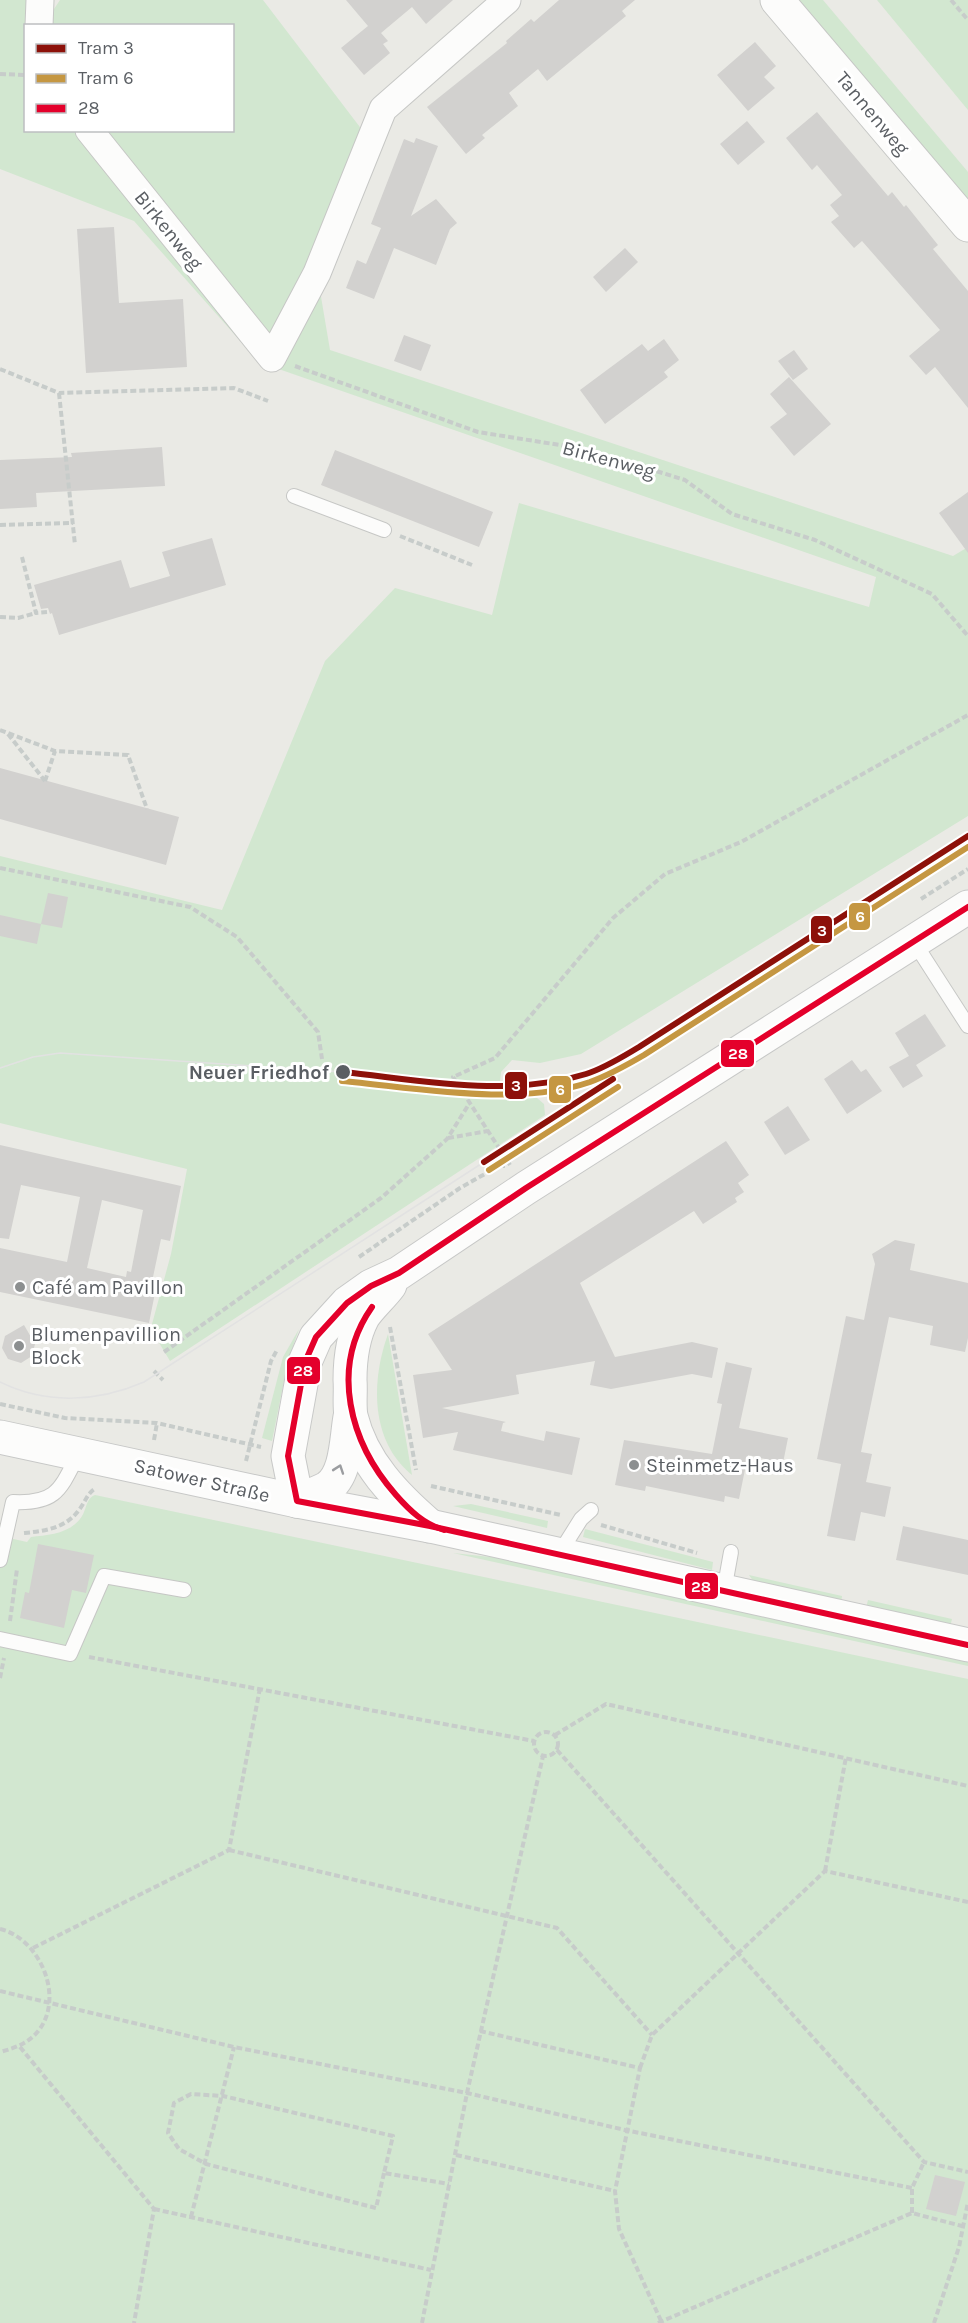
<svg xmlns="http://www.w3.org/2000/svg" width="968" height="2323" font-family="Karla,sans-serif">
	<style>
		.green { fill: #d2e7d0 }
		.building { fill: #d2d1cf; fill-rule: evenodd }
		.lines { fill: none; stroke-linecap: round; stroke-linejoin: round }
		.service-casing { stroke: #c6c7c5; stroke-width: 16 }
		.minor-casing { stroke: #c6c7c5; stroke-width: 29 }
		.tertiary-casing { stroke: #c6c7c5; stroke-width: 35 }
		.secondary-casing { stroke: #c7c8c7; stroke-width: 35 }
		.path { stroke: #c7ccca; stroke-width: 4; stroke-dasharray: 6 3; stroke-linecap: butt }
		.service { stroke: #fcfcfb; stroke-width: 14 }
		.minor { stroke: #fcfcfb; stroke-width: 27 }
		.tertiary { stroke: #fcfcfb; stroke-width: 33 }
		.secondary { stroke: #fcfcfb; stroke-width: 33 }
		.tram { stroke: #e2e2e2; stroke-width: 1.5 }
		.bus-1-casing { stroke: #fff; stroke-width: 10 }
		.bus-1 { stroke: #e4002b; stroke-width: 6 }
		.tram-1-casing { stroke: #fff; stroke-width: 10 }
		.tram-2-casing { stroke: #fff; stroke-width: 10 }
		.tram-1 { stroke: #8d110a; stroke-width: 6 }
		.tram-2 { stroke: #c59742; stroke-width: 6 }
		.oneway { stroke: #9b9da0 }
		.stop-dot { fill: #5a5e63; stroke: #fff; stroke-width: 2 }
		.poi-dot { fill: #8c8f90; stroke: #fff; stroke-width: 2 }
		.labels { text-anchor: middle; stroke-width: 6; stroke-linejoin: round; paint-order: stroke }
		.street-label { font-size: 20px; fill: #5a5e63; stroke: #fff }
		.stop-label { font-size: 20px; font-weight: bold; fill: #5a5e63; stroke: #fff; text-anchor: end }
		.poi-label { font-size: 20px; fill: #5a5e63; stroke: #fff; text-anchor: start }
		.line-badge { stroke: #fff; stroke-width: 2 }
		.badge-label { font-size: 16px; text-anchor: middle; font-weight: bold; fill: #fff }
	</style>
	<rect width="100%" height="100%" fill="#eaeae5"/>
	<!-- green -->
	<g class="green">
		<polygon points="0,0 38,0 37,25 26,26 26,130 232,130 232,26 50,25 50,15 60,0 263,0 369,139 317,273 330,350 953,556 968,547 968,816 581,1054 540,1063 512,1060 501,1072 499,1090 530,1092 544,1104 545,1115 170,1361 158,1341 152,1324 171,1254 187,1169 0,1123 0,856 222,910 325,661 395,588 492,615 519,503 869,607 876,577 270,366 250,352 134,221 0,169"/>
		<polygon points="797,0 823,0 968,172 968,199"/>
		<polygon points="877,0 968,0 968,110"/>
		<polygon points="299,1329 288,1361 272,1441 262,1438 283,1357"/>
		<path d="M 388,1334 L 412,1475 C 370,1441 371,1381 388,1334 Z"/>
		<path d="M 95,1495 L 968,1679 L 968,2323 L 0,2323 L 0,1536 L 27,1542 L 31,1537 C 48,1535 68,1534 80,1519 C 87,1511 85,1499 95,1495 Z"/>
		<polygon points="471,1504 548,1521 547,1528 453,1506"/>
		<polygon points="585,1529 713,1562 712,1570 583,1537"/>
		<polygon points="453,1553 530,1561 968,1658 968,1666"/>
		<polygon points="749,1575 842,1596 841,1604 756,1585"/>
		<polygon points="868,1600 952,1619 950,1627 866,1608"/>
	</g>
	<!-- building -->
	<g class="building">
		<polygon points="346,0 453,0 426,24 412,7 381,33 388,41 383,44 390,53 364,75 341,48 368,26"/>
		<polygon points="559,0 635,0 622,11 626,16 547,81 538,69 509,93 518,106 482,135 485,138 466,154 427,107 507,43 506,41 531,19 534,22"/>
		<polygon points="755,42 776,66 764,77 775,88 748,111 717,75"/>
		<polygon points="817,112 888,196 892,192 904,207 906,205 938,245 933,249 968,291 968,408 935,367 926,375 909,356 940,330 862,241 854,248 831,222 839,216 830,205 842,195 817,165 812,170 786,138"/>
		<polygon points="747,121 765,142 738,165 720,144"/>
		<polygon points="416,138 438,146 411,216 436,199 457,223 450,229 436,265 394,248 374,299 346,288 357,260 366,264 381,228 371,224 404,139 414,143"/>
		<polygon points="114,227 119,303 183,299 187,367 86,373 77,229"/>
		<polygon points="625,248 638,262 606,292 593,277"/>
		<polygon points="404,335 431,345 421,371 394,361"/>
		<polygon points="664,339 679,360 664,372 668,377 605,424 580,390 642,344 648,351"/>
		<polygon points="794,350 808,369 793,380 778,361"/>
		<polygon points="789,377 831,424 794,456 770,427 787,414 770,394"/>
		<polygon points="162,447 165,486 36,493 37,507 0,509 0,460 72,457 71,453"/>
		<polygon points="335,450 493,512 479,547 321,485"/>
		<polygon points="968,492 968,553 939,513"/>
		<polygon points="212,538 226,585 59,635 52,613 50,614 48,608 41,609 34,585 121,560 130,588 170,576 162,552"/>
		<polygon points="0,768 179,817 166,865 0,819"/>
		<polygon points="48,893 68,897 62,928 41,924"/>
		<polygon points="0,915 41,924 37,944 0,936"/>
		<polygon points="925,1014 946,1046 916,1065 923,1076 903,1088 889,1067 909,1056 895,1033"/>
		<polygon points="852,1060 861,1072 866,1069 882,1091 847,1114 824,1079"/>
		<polygon points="788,1106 810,1140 785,1155 764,1122"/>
		<polygon points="726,1141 749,1175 738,1183 744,1192 735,1198 737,1202 703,1224 694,1211 580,1283 615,1357 692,1342 718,1348 712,1378 692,1374 611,1389 590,1385 595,1361 516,1375 519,1394 442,1408 506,1422 503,1423 501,1431 544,1441 546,1431 580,1438 572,1475 453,1450 458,1432 423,1438 413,1375 452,1370 428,1334"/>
		<path d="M 0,1145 L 181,1186 L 170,1241 L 161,1239 L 153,1277 L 158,1278 L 149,1323 L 0,1292 L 0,1248 L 67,1262 L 80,1197 L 21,1185 L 9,1239 L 0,1238 ZM 102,1200 L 143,1210 L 131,1272 L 127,1271 L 126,1277 L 87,1268 Z"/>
		<polygon points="895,1240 915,1244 910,1270 968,1283 968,1338 965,1352 930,1345 933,1326 889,1317 861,1452 872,1454 866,1482 891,1487 885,1517 861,1512 855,1541 827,1536 841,1464 817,1459 846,1316 864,1320 875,1264 872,1254"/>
		<polygon points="24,1325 35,1344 32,1356 21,1363 8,1359 2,1348 5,1336"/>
		<polygon points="726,1362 752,1368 739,1428 788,1438 783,1463 748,1455 739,1499 725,1496 724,1502 646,1486 645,1491 615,1485 624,1440 712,1454 722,1404 717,1403"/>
		<polygon points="903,1526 968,1540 968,1575 896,1560"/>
		<polygon points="38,1544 94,1555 86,1593 72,1590 64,1628 20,1618 25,1592 29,1593"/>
		<polygon points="935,2175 965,2182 956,2216 926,2209"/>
	</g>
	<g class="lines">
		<defs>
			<g id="service">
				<polyline points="294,496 384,530"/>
				<polyline points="914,942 968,1026"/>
				<polyline points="559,1554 581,1519 591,1510"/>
				<path d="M 0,1560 L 13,1502 C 56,1504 60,1490 78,1455"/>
				<polyline points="724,1591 731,1552"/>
				<polyline points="0,1639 70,1654 104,1576 184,1590"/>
			</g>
			<g id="minor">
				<polyline points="39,26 40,0"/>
				<polyline points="89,130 272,358 317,273 383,109 507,0"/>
			</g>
			<polyline id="tertiary" points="777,0 968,225"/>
			<g id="secondary">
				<path d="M 390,1285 C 382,1296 370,1306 363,1317 C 353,1336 350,1359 350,1380 C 351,1391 349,1405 351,1416 C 362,1462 395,1496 430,1526"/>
				<polyline points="0,1437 297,1501 430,1526 968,1645"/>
				<polyline points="297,1501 288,1456 305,1362 316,1337 347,1303 371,1286 399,1273 526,1188 968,907"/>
				<path d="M 297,1501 C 306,1497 318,1493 327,1488 C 347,1475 346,1439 350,1417"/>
			</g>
		</defs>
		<!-- service casing -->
		<use href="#service" class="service-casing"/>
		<!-- minor casing -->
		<use href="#minor" class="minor-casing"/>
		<!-- tertiary casing -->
		<use href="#tertiary" class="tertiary-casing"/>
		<!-- secondary casing -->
		<use href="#secondary" class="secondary-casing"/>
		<!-- path -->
		<g class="path">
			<polyline points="951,0 968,20"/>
			<polyline points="0,74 26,75"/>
			<polyline points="295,366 478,432 585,449 685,480 732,514 815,540 932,594 968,636"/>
			<polyline points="0,369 59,393 234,388 268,401"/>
			<polyline points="59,393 75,545"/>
			<polyline points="0,525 73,523"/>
			<polyline points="400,536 472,565"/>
			<polyline points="22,557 36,613 47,612"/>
			<polyline points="0,617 18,618 36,613"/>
			<polyline points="0,730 55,751 128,755 147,809"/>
			<polyline points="8,734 45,781"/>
			<polyline points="45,781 55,751"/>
			<polyline points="0,868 190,907 237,937 318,1032 322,1059"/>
			<polyline points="921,899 968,869"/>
			<polyline points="448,1138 488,1131"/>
			<polyline points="510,1165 453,1077 495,1058 613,918 665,874 741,842 968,715"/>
			<polyline points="359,1257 460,1188 499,1166 505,1166"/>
			<polyline points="390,1327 416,1470"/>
			<polyline points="164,1352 381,1198 447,1139 469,1104"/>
			<polyline points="154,1371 163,1380"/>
			<polyline points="0,1404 65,1418 157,1423 261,1447"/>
			<polyline points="154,1440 157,1423"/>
			<polyline points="246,1461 271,1361 277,1350"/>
			<polyline points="431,1486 561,1515"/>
			<polyline points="601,1525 697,1553"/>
			<path d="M 24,1533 C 45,1531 66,1528 79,1510 C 86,1501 87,1493 96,1488"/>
			<polyline points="10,1621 17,1569"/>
			<polyline points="89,1657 534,1741"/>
			<polyline points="0,1678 4,1658"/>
			<circle cx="546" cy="1744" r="12"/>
			<polyline points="555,1735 606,1704 968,1786"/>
			<polyline points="557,1750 924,2162 968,2172"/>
			<polyline points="229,1850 557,1928 652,2035"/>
			<polyline points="825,1871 846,1757"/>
			<path d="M 0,1929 C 39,1938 65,1996 39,2030 C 29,2043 15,2048 0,2052"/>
			<polyline points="33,1948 229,1850 260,1688"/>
			<polyline points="0,1991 234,2047 467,2093 625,2130 912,2188"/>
			<polyline points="480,2031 640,2068 615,2191 619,2229 662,2323"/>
			<polyline points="20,2047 154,2209 134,2323"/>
			<polyline points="640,2068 652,2035 825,1871 968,1902"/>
			<polyline points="456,2155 615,2191"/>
			<polyline points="384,2173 376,2208 206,2164 179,2149 168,2133 174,2103 191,2094 223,2096 393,2136 384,2173 449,2184"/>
			<polyline points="154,2209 431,2270"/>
			<polyline points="912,2213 912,2188 924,2162"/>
			<polyline points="191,2217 234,2047"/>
			<polyline points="422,2323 467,2093 543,1756"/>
			<polyline points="658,2323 912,2213 962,2226"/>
			<polyline points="934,2323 959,2247 968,2202"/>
		</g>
		<!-- service -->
		<use href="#service" class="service"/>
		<!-- minor -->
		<use href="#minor" class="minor"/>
		<!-- tertiary -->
		<use href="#tertiary" class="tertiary"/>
		<!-- secondary -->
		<use href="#secondary" class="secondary"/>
		<!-- tram -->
		<g class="tram">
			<polyline points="0,1068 33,1057 60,1053 343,1072"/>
			<path d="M 0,1382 C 46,1405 98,1402 144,1382 L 484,1162"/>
		</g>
		<defs>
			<g id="bus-1">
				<polyline points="968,907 526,1188 399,1273 371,1286 347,1303 316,1337 305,1362 288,1456 297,1501 430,1526 968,1645"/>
				<path d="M 372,1307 C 329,1368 350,1443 396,1495 C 410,1511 424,1524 444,1530"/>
			</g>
		</defs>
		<!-- bus-1 casing -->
		<use href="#bus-1" class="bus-1-casing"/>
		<!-- bus-1 -->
		<use href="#bus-1" class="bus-1"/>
		<defs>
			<g id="tram-1">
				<path d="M 343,1072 C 421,1080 509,1098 586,1074 C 605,1068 622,1057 639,1047 L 968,836"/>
				<polyline points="484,1162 613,1079"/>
			</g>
			<g id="tram-2">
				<path d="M 342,1081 C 418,1088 517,1107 590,1082 C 609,1075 627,1065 644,1055 L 968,847"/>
				<polyline points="489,1170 618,1087"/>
			</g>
		</defs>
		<!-- tram-1 casing -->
		<use href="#tram-1" class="tram-1-casing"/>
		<!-- tram-2 casing -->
		<use href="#tram-2" class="tram-2-casing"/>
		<!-- tram-1 -->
		<use href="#tram-1" class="tram-1"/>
		<!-- tram-2 -->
		<use href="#tram-2" class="tram-2"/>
	</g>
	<!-- one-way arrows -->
	<defs><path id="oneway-chevron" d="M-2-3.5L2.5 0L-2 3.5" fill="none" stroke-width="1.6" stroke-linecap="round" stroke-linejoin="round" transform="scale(1.5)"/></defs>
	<use class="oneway" href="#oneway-chevron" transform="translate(339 1469) rotate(-71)"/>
	<!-- markers -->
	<circle class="stop-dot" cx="343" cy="1072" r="8"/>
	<g class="poi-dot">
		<circle cx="20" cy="1287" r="6"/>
		<circle cx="19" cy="1346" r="6"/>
		<circle cx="634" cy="1465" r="6"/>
	</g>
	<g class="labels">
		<!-- street labels -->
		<g class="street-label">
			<text transform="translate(873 113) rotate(50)" y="7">Tannenweg</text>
			<text transform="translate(169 230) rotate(51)" y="7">Birkenweg</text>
			<text transform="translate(609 459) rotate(15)" y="7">Birkenweg</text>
			<text transform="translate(202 1480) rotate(13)" y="7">Satower Straße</text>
		</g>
		<!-- stop labels -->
		<g class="stop-label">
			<text x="329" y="1079">Neuer Friedhof</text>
		</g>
		<!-- poi labels -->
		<g class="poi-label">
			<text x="32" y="1294">Café am Pavillon</text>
			<text x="31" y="1341">Blumenpavillion<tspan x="31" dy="23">Block</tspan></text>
			<text x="646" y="1472">Steinmetz-Haus</text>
		</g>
	</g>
	<g class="line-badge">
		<rect x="848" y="902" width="23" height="29" rx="6" fill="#c59742"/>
		<rect x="810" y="915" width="23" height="29" rx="6" fill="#8d110a"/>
		<rect x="720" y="1039" width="35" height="29" rx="6" fill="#e4002b"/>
		<rect x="504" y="1071" width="24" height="29" rx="6" fill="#8d110a"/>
		<rect x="548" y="1075" width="24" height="29" rx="6" fill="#c59742"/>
		<rect x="286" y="1356" width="35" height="29" rx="6" fill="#e4002b"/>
		<rect x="684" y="1572" width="35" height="28" rx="6" fill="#e4002b"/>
	</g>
	<g class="badge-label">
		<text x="860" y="922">6</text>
		<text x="822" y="936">3</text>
		<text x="738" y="1059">28</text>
		<text x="516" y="1091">3</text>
		<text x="560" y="1095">6</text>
		<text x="303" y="1376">28</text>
		<text x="701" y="1592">28</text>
	</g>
	<!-- legend -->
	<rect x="24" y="24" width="210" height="108" fill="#ffffff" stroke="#bdbfc1" stroke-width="1.5"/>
	<rect x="36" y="44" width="30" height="9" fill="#8d110a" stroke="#bdbfc1" stroke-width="1.5"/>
	<text x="78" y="54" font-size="18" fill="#5a5e63">Tram 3</text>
	<rect x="36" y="74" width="30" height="9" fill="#c59742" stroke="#bdbfc1" stroke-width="1.5"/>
	<text x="78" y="84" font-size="18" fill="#5a5e63">Tram 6</text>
	<rect x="36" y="104" width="30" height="9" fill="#e4002b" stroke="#bdbfc1" stroke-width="1.5"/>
	<text x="78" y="114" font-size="18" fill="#5a5e63">28</text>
</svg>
